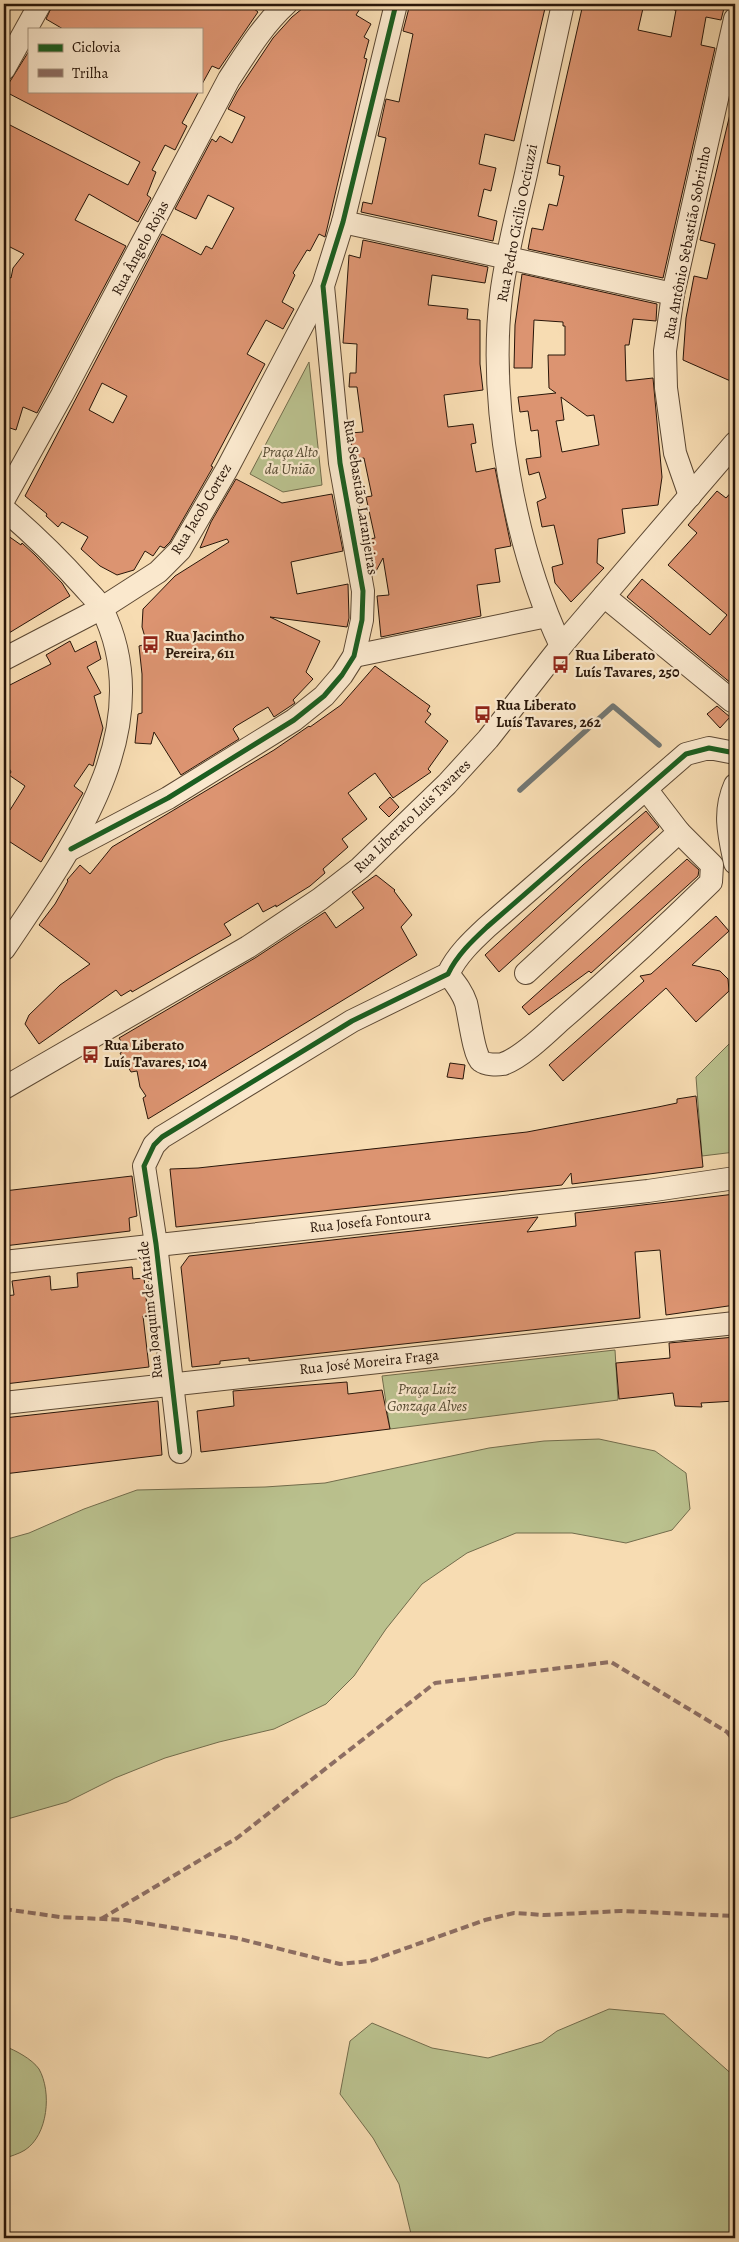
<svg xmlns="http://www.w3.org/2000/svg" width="739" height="2242" font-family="Alegreya,serif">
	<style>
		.green { fill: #bac18e; stroke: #726c4c }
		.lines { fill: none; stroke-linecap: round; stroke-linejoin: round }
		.stream { stroke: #737773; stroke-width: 5.5 }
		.building { fill: #dc9471; stroke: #291609; fill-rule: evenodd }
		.minor-casing { stroke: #5c4833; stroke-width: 24 }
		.minor { stroke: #fae8cd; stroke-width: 22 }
		.quiet { stroke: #8d6e63; stroke-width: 4; stroke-dasharray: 8 4; stroke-linecap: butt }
		.cycleway-casing { stroke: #fae8cd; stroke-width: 8 }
		.cycleway { stroke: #1b5e20; stroke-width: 5 }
		.labels { text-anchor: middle; stroke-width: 4.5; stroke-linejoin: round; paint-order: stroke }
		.street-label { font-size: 15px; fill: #291609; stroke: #fae8cd }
		.park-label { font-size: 15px; font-style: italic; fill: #544931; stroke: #fae8cd }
		.poi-label { font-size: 15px; font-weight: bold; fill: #291609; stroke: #fae8cd; text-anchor: start }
	</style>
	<rect width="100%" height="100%" fill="#f7dcb2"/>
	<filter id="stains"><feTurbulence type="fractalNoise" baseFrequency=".004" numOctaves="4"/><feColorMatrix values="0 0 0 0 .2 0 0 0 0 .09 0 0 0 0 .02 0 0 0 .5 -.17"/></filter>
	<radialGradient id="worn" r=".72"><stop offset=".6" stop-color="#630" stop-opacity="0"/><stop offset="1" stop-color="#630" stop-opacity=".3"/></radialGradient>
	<!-- green -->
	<g class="green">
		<polygon points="309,362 322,485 283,492 250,474"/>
		<polygon points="735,1038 735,1152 702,1156 696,1077"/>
		<polygon points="615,1350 618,1400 390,1429 382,1376"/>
		<polygon points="599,1439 655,1451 686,1473 690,1509 672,1530 626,1543 572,1533 516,1533 467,1553 422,1584 386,1629 354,1676 326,1704 274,1729 219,1742 165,1758 115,1778 67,1802 4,1820 4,1540 29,1533 84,1509 137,1490 265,1487 325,1483 489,1448 544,1441"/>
		<polygon points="609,2009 664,2014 735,2077 735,2238 412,2238 399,2184 373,2138 340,2094 350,2041 372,2023 432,2048 488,2058 542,2042 557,2031"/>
		<path d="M 4,2046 C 15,2050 32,2059 39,2069 C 52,2092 48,2135 25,2150 C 19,2154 10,2156 4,2159 Z"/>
	</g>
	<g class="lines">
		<!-- stream -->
		<polyline class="stream" points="520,790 613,706 659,745"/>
	</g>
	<!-- building -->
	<g class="building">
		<polygon points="53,4 248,4 258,12 219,69 212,66 201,86 201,29 63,29 46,19"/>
		<path d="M 308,4 L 363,4 L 356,15 L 371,24 L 364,37 L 369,40 L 364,58 L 367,59 L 325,237 L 319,234 L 310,251 L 307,250 L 293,273 L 295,275 L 282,302 L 294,309 L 283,329 L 266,320 L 247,354 L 265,364 L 211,466 L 213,467 L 170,542 L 164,548 L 160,546 L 153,556 L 145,551 L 134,570 L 117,575 L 100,566 L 81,549 L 88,537 L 62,522 L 58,527 L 46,516 L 47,514 L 25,496 L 162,234 L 201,255 L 206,246 L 212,249 L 234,208 L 208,195 L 196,219 L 175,209 L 212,139 L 216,142 L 220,136 L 232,143 L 245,117 L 228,109 L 237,92 L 273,38 L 292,17 ZM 102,383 L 127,396 L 113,423 L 89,410 Z"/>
		<polygon points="410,4 546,4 514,141 485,134 479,164 496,168 491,191 484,189 478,216 497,221 493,241 361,212 363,202 372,204 386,138 378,136 386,99 399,102 413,34 403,31"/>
		<polygon points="583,4 644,4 638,30 671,37 676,10 674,10 675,4 725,4 721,20 706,17 701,45 715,48 663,278 528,249 532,228 543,230 549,204 557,206 564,176 559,175 560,166 547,163"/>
		<polygon points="29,51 29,91 199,91 182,123 187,126 175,150 165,145 152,170 156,172 147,195 151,198 138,222 89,194 75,220 126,246 37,413 23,407 16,430 4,426 4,275 11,278 13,268 24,254 4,244 4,122 128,185 140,162 4,91"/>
		<polygon points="730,114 735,115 735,383 683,360 686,318 694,276 707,279 715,244 700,240"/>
		<polygon points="363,240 488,267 485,283 432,275 428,305 468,309 467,319 480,320 480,364 483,390 444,395 448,427 473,424 476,443 471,444 476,472 495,468 511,546 495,549 500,582 477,585 481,616 381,637 377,596 389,595 383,558 375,573 369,539 375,538 366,497 372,496 364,458 353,459 350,433 363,432 357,387 349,387 350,373 356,373 357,344 343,343 349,255 360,258"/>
		<path d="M 522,274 L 657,304 L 656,321 L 633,319 L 629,345 L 625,345 L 626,381 L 653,378 L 662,477 L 658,505 L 622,509 L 625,533 L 598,539 L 597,563 L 604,568 L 571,602 L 555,583 L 552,567 L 563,564 L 554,525 L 542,527 L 537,502 L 546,498 L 539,472 L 529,475 L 526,459 L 541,457 L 538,430 L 531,431 L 528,411 L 520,412 L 518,397 L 556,393 L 549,388 L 548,355 L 565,355 L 565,326 L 563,326 L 563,322 L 534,320 L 532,368 L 514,368 L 515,325 ZM 561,397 L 587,416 L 594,415 L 599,445 L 562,452 L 556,421 L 564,420 Z"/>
		<polygon points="236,479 282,503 332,494 343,551 291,562 297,594 348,584 349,618 347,627 270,617 320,641 306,672 313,679 293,700 295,703 274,717 268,707 236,726 233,729 239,739 181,775 154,732 151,744 135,743 138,714 142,713 142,674 139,646 147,644 142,627 143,609 175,576 229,542 227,539 200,548 211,522"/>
		<polygon points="735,488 735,679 732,684 627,597 642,579 710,635 727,615 668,565 697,533 688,525 710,499 717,491 726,498"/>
		<polygon points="4,533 21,545 22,543 35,555 62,583 70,596 4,636"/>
		<polygon points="70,641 75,652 96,641 101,659 87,667 101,693 94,696 103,728 93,766 89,764 74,786 83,793 41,862 4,838 4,806 10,810 25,786 9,775 11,772 4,759 4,688 51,664 46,655"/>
		<polygon points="375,666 430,706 427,711 431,714 425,722 448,741 428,769 431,772 393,798 375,773 348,793 367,819 342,839 348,847 323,869 325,873 310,886 276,907 276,905 263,912 258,903 224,924 231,935 132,992 131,990 121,996 116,990 39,1044 25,1024 29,1015 60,985 90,964 39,925 55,904 68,881 67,880 80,865 90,874 112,847 274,750 309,726 310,727 341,705"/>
		<polygon points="717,706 730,717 720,728 707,714"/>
		<polygon points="390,797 399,807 389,817 379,807"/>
		<polygon points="646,811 659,827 499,972 485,955 583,865"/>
		<polygon points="687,859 699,870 698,876 591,973 589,971 529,1015 522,1007"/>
		<polygon points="376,875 395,890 394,891 412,915 401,927 417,955 148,1119 143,1098 146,1096 140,1087 137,1071 131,1072 120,1053 126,1049 119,1038 255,958 325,912 336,928 364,908 352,892"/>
		<polygon points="716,916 729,931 692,965 720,971 728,979 729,991 696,1022 666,988 563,1081 549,1065 644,981 640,976 651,974"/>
		<polygon points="450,1063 465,1065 463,1079 447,1077"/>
		<polygon points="696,1096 703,1167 572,1184 571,1173 562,1185 176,1227 170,1169 198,1168 527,1132 658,1107 677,1103 677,1099"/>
		<polygon points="132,1176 137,1216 129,1218 130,1231 4,1246 4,1191"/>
		<polygon points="735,1194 735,1305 666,1315 660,1250 635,1252 640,1318 249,1361 249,1358 220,1361 220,1364 192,1367 181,1267 189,1256 538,1217 527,1232 568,1227 576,1226 575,1213"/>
		<polygon points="132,1267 133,1279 144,1278 148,1316 143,1316 149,1367 5,1384 4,1296 14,1295 12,1281 50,1276 51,1290 78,1287 77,1273"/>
		<polygon points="735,1337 735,1401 701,1403 702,1407 675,1406 673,1393 619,1399 616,1363 670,1358 669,1343"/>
		<polygon points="347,1382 348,1394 382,1390 390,1429 201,1452 197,1411 234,1406 233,1391"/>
		<polygon points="158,1401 162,1455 4,1474 4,1418"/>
	</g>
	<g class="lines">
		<defs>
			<g id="minor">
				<polyline points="4,69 40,4"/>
				<polyline points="343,222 673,294"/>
				<polyline points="690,496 675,453 666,388 665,351 673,294 735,19"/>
				<path d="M 4,499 L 62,395 L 229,79 C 246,53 263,25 286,4"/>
				<path d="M 4,509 C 32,533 58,558 83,586 C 89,593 98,601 102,609 C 162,730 68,853 4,949"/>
				<polyline points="604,596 732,701"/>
				<path d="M 561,646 C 515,548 488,404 501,296 C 506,255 517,214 526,174 C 538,117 551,60 563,4"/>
				<polyline points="354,656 547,616"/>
				<polyline points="4,659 102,608 158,572 180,550 227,469 323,286"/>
				<path d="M 735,785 C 723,812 729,835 735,863"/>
				<polyline points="71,849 168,798 294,720 324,696 342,675 354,656 362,620 363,591 340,463 323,286 343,222 396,4"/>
				<polyline points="526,973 679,832 646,789"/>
				<path d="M 448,974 C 455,983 462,991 466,1003 C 469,1014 474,1056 481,1061 C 486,1065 497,1065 503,1064 C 521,1058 546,1034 560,1021 C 612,976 662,930 711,882 L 712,865 L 679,832"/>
				<polyline points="4,1088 248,947 320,899 360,868 447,784 488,739 561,646 735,443"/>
				<polyline points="4,1262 648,1191 735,1178"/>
				<polyline points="4,1403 735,1323"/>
				<path d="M 180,1452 L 156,1244 L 144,1166 L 154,1145 L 162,1137 L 352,1021 L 448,974 C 457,955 472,941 487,927 L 686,754 L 709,748 L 735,753"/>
			</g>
		</defs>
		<!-- minor casing -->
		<use href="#minor" class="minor-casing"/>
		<!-- minor -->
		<use href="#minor" class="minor"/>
		<!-- quiet -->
		<g class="quiet">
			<polyline points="735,1096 735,1101"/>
			<polyline points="4,1909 60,1917 125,1920 236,1938 340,1964 370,1961 485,1920 514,1913 544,1915 621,1911 735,1916"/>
			<polyline points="101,1919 237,1838 435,1683 611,1662 727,1732 735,1742"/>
		</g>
		<defs>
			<g id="cycleway">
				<polyline points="71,849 168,798 294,720 324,696 342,675 354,656 362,620 363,591 340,463 323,286 343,222 396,4"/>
				<path d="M 180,1452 L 156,1244 L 144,1166 L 154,1145 L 162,1137 L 352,1021 L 448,974 C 457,955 472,941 487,927 L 686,754 L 709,748 L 735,753"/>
			</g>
		</defs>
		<!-- cycleway casing -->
		<use href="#cycleway" class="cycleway-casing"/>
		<!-- cycleway -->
		<use href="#cycleway" class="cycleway"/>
	</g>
	<!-- icons -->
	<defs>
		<symbol id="bus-bare" viewBox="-9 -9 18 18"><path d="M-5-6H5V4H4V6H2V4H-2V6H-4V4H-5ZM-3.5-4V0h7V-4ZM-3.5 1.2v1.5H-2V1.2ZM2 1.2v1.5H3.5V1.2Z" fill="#8f2418" stroke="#fae8cd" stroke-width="2.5" paint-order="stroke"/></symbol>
	</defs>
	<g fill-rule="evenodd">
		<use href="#bus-bare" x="138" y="632" width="25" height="25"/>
		<use href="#bus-bare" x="548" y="652" width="25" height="25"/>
		<use href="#bus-bare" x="470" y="702" width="25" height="25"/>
		<use href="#bus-bare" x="78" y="1042" width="25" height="25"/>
	</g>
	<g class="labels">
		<!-- street labels -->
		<g class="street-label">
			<text transform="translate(517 223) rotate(-79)" y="5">Rua Pedro Cicilio Occiuzzi</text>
			<text transform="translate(687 243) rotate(-79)" y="5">Rua Antônio Sebastião Sobrinho</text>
			<text transform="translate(140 248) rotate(-62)" y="5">Rua Ângelo Rojas</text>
			<text transform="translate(361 497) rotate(81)" y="5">Rua Sebastião Laranjeiras</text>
			<text transform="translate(201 509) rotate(-59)" y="5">Rua Jacob Cortez</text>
			<text transform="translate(412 816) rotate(-44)" y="5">Rua Liberato Luis Tavares</text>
			<text transform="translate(370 1221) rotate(-6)" y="5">Rua Josefa Fontoura</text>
			<text transform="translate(150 1310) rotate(-96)" y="5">Rua Joaquim de Ataíde</text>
			<text transform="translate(369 1362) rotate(-6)" y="5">Rua José Moreira Fraga</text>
		</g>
		<!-- park labels -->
		<g class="park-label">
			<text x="290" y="457">Praça Alto<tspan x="290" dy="17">da União</tspan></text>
			<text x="427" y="1394">Praça Luiz<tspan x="427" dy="17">Gonzaga Alves</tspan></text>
		</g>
		<!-- poi labels -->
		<g class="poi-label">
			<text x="165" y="641">Rua Jacintho<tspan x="165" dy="17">Pereira, 611</tspan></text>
			<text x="575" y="660">Rua Liberato<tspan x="575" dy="17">Luís Tavares, 250</tspan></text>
			<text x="496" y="710">Rua Liberato<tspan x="496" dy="17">Luís Tavares, 262</tspan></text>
			<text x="104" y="1050">Rua Liberato<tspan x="104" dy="17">Luís Tavares, 104</tspan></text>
		</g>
	</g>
	<!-- margin -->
	<rect width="739" height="2242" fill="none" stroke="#f7dcb2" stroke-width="20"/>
	<rect x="5" y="5" width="729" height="2232" fill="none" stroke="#291609" stroke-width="2.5"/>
	<rect x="10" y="10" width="719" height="2222" fill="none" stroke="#291609"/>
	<!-- legend -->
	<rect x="28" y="28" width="175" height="65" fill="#fae8cd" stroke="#a6947f"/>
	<rect x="38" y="44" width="25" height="8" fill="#1b5e20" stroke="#a6947f"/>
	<text x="72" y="52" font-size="15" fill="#291609">Ciclovia</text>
	<rect x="38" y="69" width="25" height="8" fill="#8d6e63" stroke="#a6947f"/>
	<text x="72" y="78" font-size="15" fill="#291609">Trilha</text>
	<rect width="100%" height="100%" filter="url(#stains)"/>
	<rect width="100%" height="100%" fill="url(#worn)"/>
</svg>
